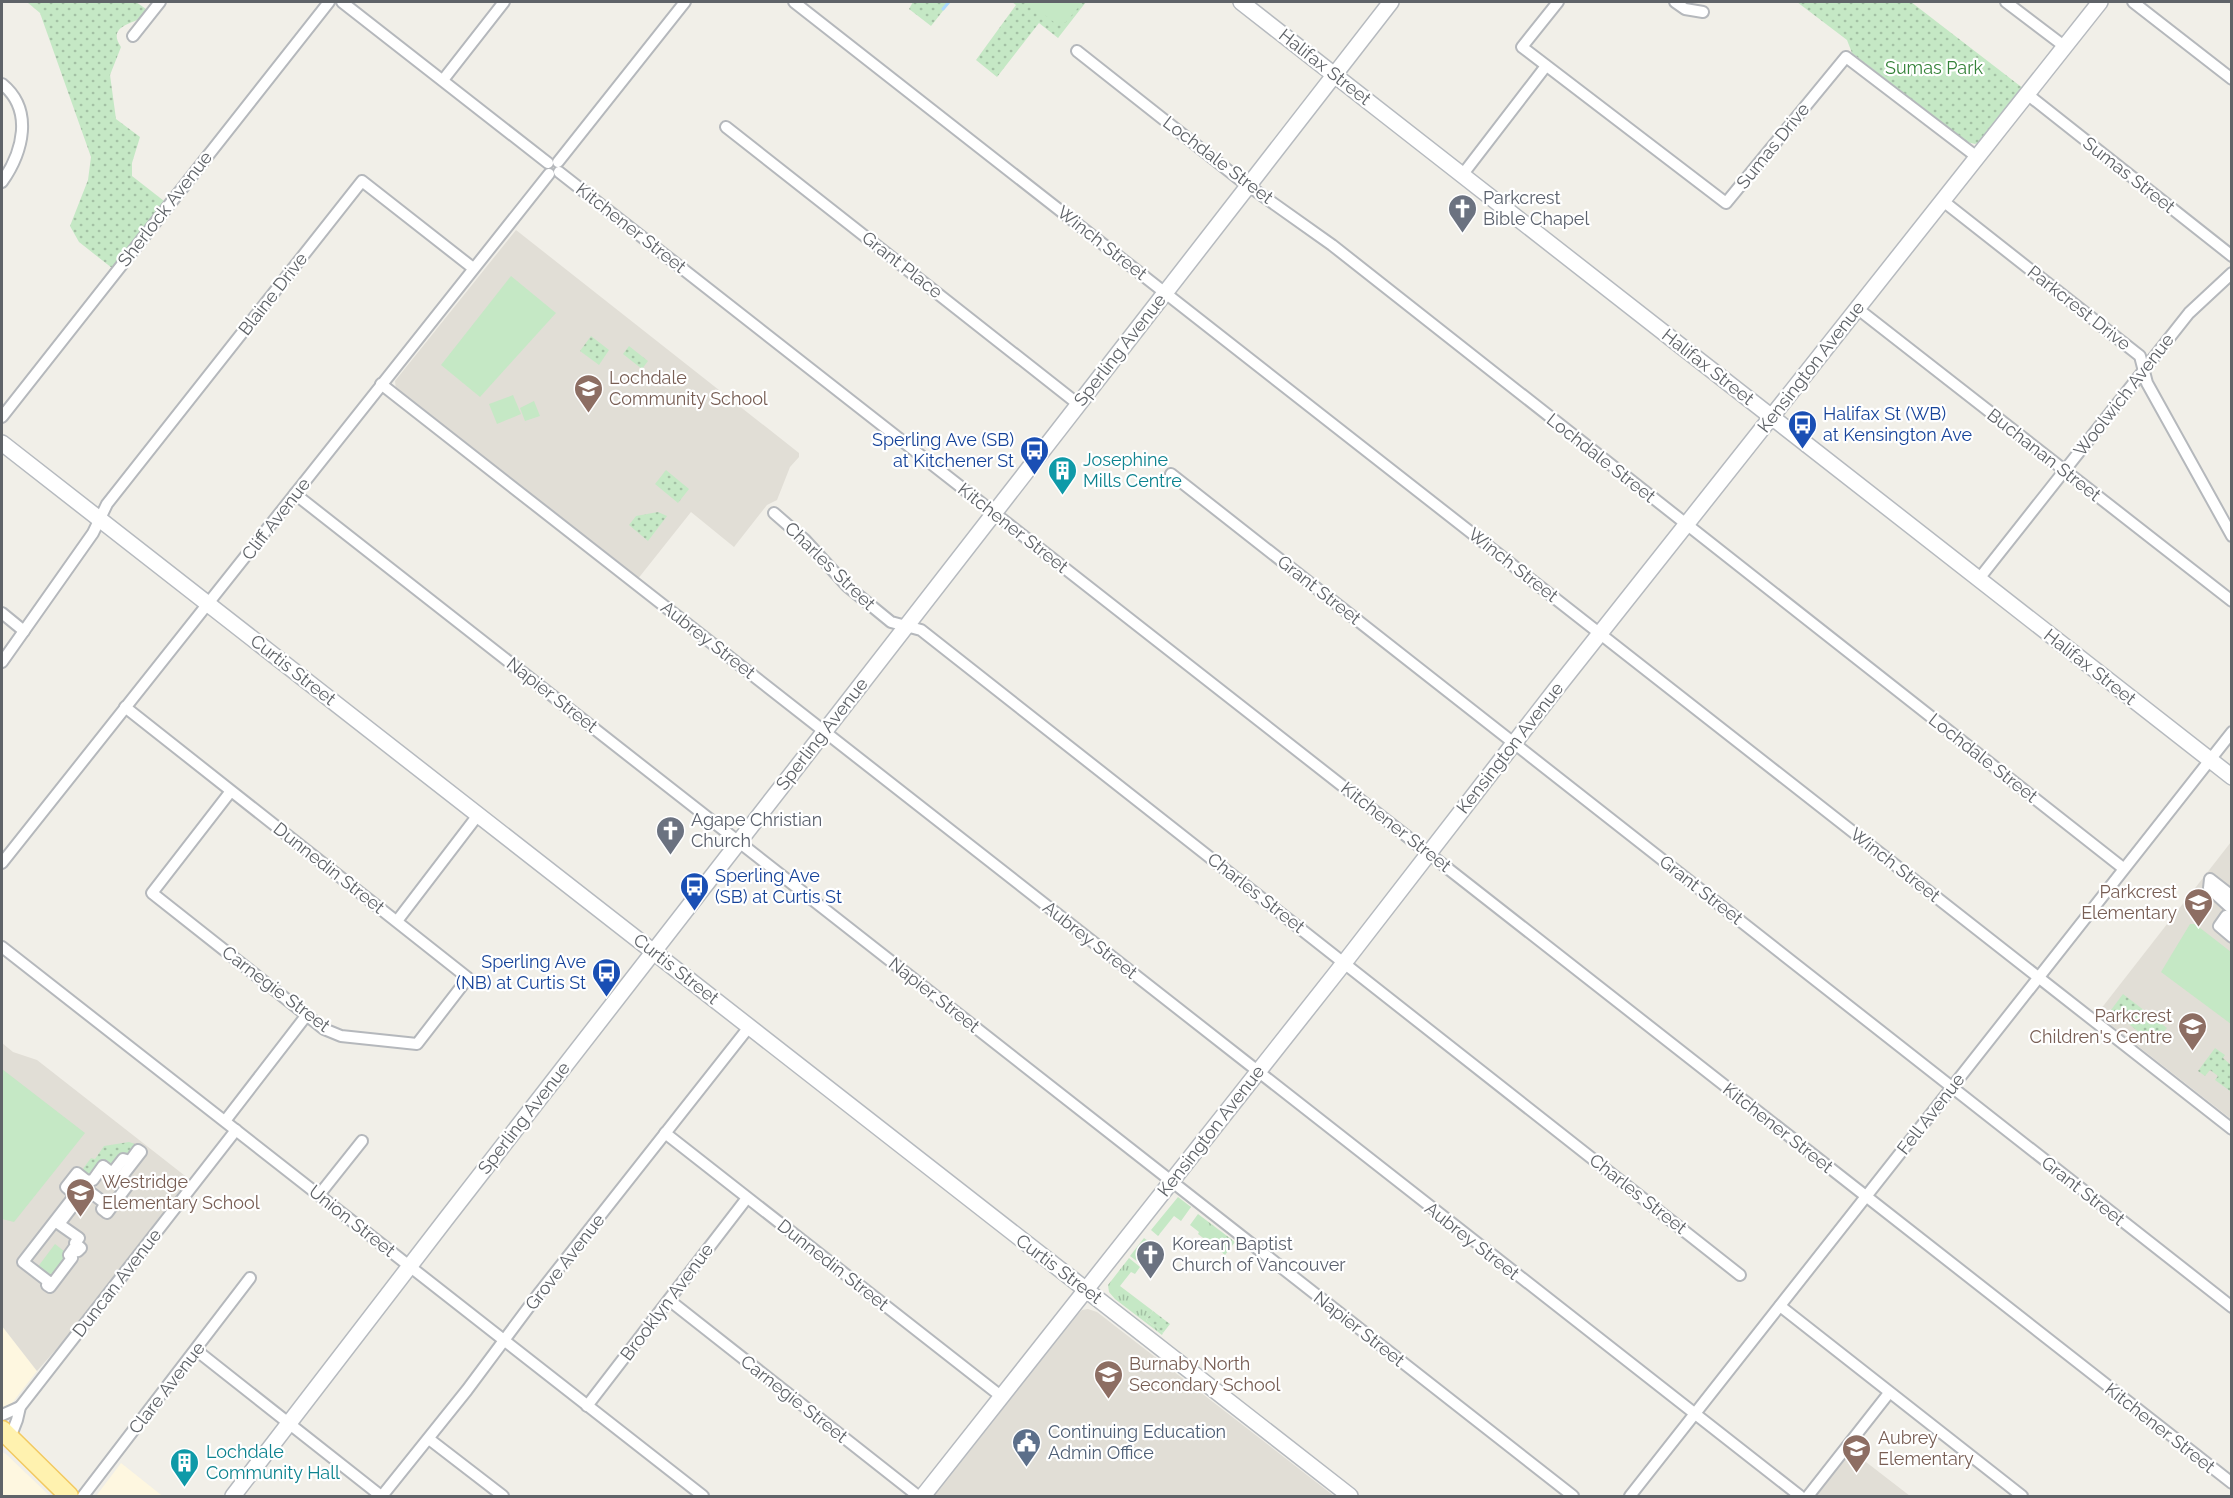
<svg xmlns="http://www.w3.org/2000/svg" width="2233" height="1498" font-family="Raleway,sans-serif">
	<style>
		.commercial { fill: #fef7e0 }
		.education { fill: #e1ded6 }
		.grass { fill: url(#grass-tufts) }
		.park { fill: url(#park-dots) }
		.garden { fill: #c5e8c5 }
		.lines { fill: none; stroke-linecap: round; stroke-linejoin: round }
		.stream { stroke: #aadaff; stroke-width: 3 }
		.street-casing { stroke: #b5b8bc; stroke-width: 14 }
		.secondary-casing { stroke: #b6babf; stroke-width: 18 }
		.primary-casing { stroke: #f2c960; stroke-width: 21 }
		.street { stroke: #fff; stroke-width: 10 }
		.secondary { stroke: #fff; stroke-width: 15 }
		.primary { stroke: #fff2af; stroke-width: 18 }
		.labels { text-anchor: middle; stroke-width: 4.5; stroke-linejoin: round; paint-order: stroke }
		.street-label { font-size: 18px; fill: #5f6368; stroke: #fff }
		.park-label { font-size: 18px; fill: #348238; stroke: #fff }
		.worship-label { font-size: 18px; fill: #5b616d; stroke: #fff; text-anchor: start }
		.education-label { font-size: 18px; fill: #785e54; stroke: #fff; text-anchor: start }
		.transit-label { font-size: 18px; fill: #164399; stroke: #fff; text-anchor: start }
		.culture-label { font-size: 18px; fill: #0d838f; stroke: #fff; text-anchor: start }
		.service-label { font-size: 18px; fill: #4e5e75; stroke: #fff; text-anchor: start }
	</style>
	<defs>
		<pattern id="grass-tufts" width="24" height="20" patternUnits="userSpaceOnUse" patternTransform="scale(1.5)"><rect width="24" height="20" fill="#c5e8c5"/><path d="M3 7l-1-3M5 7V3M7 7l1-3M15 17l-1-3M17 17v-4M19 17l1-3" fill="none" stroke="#a3c0a4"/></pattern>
		<pattern id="park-dots" width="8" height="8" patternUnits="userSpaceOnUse" patternTransform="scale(1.5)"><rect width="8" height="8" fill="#c5e8c5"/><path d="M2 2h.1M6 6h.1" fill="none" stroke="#a3c0a4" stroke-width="1.8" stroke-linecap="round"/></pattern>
	</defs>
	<rect width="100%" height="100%" fill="#f1efe8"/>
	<!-- commercial -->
	<g class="commercial">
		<polygon points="2,1326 37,1371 9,1407 2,1410"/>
		<polygon points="2,1452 6,1454 50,1496 2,1496"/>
		<polygon points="121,1463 160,1494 163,1496 96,1496"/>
	</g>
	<!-- education -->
	<g class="education">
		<polygon points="516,230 799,453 799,457 790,467 777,500 767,505 734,547 691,512 637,580 396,390 395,381"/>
		<polygon points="2231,842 2231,1119 2097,1014"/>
		<polygon points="2,1043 13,1052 37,1060 189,1179 66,1338 37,1371 2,1326"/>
		<polygon points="1088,1309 1097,1312 1334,1496 930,1496 939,1486 945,1482 999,1414 999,1410 1014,1389 1077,1315 1082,1310"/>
		<polygon points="1852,1451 1853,1452 1910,1496 1816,1496"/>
	</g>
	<!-- grass -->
	<g class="grass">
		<polygon points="1178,1197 1191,1207 1181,1221 1174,1216 1158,1236 1151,1230"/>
		<polygon points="1198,1214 1235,1242 1225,1255 1198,1234 1199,1232 1190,1225"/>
		<polygon points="1144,1238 1152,1244 1154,1250 1142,1265 1130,1256"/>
		<polygon points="1129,1258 1140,1267 1135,1274 1131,1272 1120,1286 1153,1311 1146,1320 1163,1333 1162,1335 1115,1299 1109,1292 1108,1285"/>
	</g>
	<!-- park -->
	<g class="park">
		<path d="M 27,2 L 136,2 L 146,9 C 143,14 140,19 135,21 C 122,26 110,31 121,47 L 110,75 L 116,119 L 140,137 L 132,163 L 132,176 L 164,201 L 112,268 L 79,242 L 70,226 L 88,180 L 91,157 L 40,13 Z"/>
		<polygon points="913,2 950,2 931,26 909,9"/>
		<polygon points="1012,2 1086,2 1058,38 1039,23 997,77 976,60 1016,5"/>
		<polygon points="1797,2 1911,2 2024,89 1986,139 1975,144 1967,142 1852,53 1847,40"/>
		<polygon points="591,336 609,350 599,365 580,351"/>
		<polygon points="629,346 648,361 642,369 623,354"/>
		<polygon points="666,470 689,489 678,503 655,484"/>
		<polygon points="658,512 667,516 648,541 629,525 636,516"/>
		<polygon points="2123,994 2167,1028 2154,1044 2111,1010"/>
		<polygon points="2215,1048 2225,1055 2223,1058 2231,1065 2231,1089 2230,1091 2215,1080 2218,1076 2210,1070 2205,1076 2198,1071"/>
		<polygon points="129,1142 141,1146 112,1173 103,1166 93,1180 79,1174 91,1158 95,1159 104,1146"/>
		<polygon points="1153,1311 1170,1324 1163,1333 1146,1320"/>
	</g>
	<!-- garden -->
	<g class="garden">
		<polygon points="1028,2 1083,2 1066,22 1055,23"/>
		<polygon points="511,276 556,313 480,397 441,365"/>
		<polygon points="513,395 521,414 497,424 489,404"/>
		<polygon points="534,401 540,416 525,421 520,408"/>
		<polygon points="2190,924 2195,924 2231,952 2231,1024 2161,972"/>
		<polygon points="2,1069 85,1133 14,1222 2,1219"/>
		<polygon points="55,1244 69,1255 51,1278 37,1268"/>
	</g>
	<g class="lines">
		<!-- stream -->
		<polyline class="stream" points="943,9 949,2"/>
		<defs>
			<g id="street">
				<polyline points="342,2 548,163"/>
				<polyline points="794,2 2232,1129"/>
				<polyline points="1558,2 1522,47 1726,203 1846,57 1977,157"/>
				<polyline points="1675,2 1685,9 1703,12"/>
				<polyline points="2006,2 2064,46"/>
				<polyline points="2133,2 2232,79"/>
				<polyline points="133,36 160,2"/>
				<polyline points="1077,51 1239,179 1332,245 2123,868"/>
				<polyline points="443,80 504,2"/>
				<path d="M 2,84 C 34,110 23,152 2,182"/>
				<polyline points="2027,94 2232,256"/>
				<polyline points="726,127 1078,404"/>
				<polyline points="558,162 685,2"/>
				<polyline points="559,172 2232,1483"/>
				<polyline points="1463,174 1546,66"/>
				<polyline points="1943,201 2140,356 2147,383 2232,536"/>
				<polyline points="1858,309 2232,601"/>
				<polyline points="381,384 1800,1496"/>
				<polyline points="2,417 329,2"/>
				<polyline points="1171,474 2232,1307"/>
				<polyline points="295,494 1573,1496"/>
				<polyline points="774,513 805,540 847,586 891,622 921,630 1740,1275"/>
				<polyline points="1978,580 2189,313 2232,273"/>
				<polyline points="2,613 24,631"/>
				<polyline points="2,662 93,533 107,504 362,181 473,268"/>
				<polyline points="125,707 468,978 417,1044 341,1036 324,1029 152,893 231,791"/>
				<polyline points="2,863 549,174"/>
				<polyline points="2232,896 2210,879 2209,888 2232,909"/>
				<polyline points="397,921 478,815"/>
				<polyline points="2232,929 2225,923 2229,918 2226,916 2219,926 2232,937"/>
				<polyline points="2,947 703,1496"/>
				<polyline points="225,1121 306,1016"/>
				<polyline points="665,1133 1002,1397"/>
				<polygon points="138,1150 141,1152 120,1179 128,1185 107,1213 102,1209 106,1204 86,1189 59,1224 79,1238 75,1243 81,1248 78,1251 74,1248 69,1255 72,1258 50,1287 47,1285 49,1282 23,1262 75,1195 66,1187 77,1173 87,1181 93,1180 103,1166 112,1173 123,1159 130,1161"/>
				<polyline points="319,1195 362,1141"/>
				<polyline points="669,1300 918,1496"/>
				<polyline points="1780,1306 2022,1496"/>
				<polyline points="196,1350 381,1496"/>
				<polyline points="587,1406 747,1198"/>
				<polyline points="2,1415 20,1407"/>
				<polyline points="10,1438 17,1420 20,1407 236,1130"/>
				<polyline points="429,1439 503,1496"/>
				<polyline points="83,1496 250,1278"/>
				<polyline points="382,1496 467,1390 540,1292 749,1027"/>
				<polyline points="1630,1496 2232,732"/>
				<polyline points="1808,1496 1889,1393"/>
			</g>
			<g id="secondary">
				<polyline points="1241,2 2232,777"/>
				<polyline points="2,443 1350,1496"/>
				<polyline points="233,1496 446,1219 1391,2"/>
				<polyline points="923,1496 1344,963 1556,689 2100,2"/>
			</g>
			<polyline id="primary" points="2,1430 69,1496"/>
		</defs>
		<!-- street casing -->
		<use href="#street" class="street-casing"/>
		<!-- secondary casing -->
		<use href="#secondary" class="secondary-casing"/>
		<!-- primary casing -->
		<use href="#primary" class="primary-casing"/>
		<!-- street -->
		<use href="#street" class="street"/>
		<!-- secondary -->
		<use href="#secondary" class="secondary"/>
		<!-- primary -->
		<use href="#primary" class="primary"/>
	</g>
	<!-- icons -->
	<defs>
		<symbol id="church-pin" viewBox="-11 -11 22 30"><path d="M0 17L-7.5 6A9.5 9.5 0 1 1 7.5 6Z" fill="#6b7280" stroke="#fff"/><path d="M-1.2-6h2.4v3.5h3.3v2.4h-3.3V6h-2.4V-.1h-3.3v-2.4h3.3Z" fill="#fff"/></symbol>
		<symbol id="school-pin" viewBox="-11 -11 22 30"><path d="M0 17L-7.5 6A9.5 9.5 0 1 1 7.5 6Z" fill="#8d6e63" stroke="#fff"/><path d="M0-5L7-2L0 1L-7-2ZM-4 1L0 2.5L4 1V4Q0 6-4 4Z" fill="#fff"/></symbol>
		<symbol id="bus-pin" viewBox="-11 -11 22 30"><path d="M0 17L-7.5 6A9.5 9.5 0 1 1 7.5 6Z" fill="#1a4fb4" stroke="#fff"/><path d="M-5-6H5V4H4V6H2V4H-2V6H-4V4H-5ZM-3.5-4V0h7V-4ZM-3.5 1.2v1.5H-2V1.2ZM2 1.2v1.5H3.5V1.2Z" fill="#fff"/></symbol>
		<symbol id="building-pin" viewBox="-11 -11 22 30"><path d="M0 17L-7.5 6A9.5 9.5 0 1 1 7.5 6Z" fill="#0f9aa8" stroke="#fff"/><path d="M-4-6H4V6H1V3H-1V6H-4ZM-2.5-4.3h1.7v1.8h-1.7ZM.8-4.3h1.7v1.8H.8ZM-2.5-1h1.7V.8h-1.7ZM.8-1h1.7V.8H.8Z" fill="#fff"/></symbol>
		<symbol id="civic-pin" viewBox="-11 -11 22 30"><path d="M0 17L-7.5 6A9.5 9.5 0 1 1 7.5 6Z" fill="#5c6f8a" stroke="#fff"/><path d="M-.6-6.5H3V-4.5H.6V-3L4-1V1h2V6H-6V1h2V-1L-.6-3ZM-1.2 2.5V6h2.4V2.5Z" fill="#fff"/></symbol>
	</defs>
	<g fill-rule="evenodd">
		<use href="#church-pin" x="1446" y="192" width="33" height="45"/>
		<use href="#school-pin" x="572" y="372" width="33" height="45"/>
		<use href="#bus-pin" x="1786" y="408" width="33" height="45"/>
		<use href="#bus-pin" x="1018" y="434" width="33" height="45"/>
		<use href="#building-pin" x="1046" y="454" width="33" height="45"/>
		<use href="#church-pin" x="654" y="814" width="33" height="45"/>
		<use href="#bus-pin" x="678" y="870" width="33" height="45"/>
		<use href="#school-pin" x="2182" y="886" width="33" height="45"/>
		<use href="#bus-pin" x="590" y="956" width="33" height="45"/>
		<use href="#school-pin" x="2176" y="1010" width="33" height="45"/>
		<use href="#school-pin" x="64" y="1176" width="33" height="45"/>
		<use href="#church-pin" x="1134" y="1238" width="33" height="45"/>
		<use href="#school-pin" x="1092" y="1358" width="33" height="45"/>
		<use href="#civic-pin" x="1010" y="1426" width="33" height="45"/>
		<use href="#school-pin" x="1840" y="1432" width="33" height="45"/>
		<use href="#building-pin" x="168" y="1446" width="33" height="45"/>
	</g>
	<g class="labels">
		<!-- street labels -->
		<g class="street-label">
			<text transform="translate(1325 67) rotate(38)" y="6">Halifax Street</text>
			<text transform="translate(1773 146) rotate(-51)" y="6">Sumas Drive</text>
			<text transform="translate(1218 160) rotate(37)" y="6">Lochdale Street</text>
			<text transform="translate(2129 175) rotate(38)" y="6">Sumas Street</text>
			<text transform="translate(165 209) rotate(-52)" y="6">Sherlock Avenue</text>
			<text transform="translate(631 228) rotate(38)" y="6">Kitchener Street</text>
			<text transform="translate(1102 243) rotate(38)" y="6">Winch Street</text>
			<text transform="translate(902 265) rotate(38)" y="6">Grant Place</text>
			<text transform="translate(273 294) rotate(-52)" y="6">Blaine Drive</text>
			<text transform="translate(2079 308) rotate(38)" y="6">Parkcrest Drive</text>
			<text transform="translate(1120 350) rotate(-52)" y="6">Sperling Avenue</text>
			<text transform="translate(1708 367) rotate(38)" y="6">Halifax Street</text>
			<text transform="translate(1811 367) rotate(-52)" y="6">Kensington Avenue</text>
			<text transform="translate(2124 395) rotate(-52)" y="6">Woolwich Avenue</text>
			<text transform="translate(2044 455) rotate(38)" y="6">Buchanan Street</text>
			<text transform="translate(1601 458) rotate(38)" y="6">Lochdale Street</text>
			<text transform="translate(276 519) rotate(-52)" y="6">Cliff Avenue</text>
			<text transform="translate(1013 528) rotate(38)" y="6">Kitchener Street</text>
			<text transform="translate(1513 565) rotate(38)" y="6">Winch Street</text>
			<text transform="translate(830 566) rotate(44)" y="6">Charles Street</text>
			<text transform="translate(1319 590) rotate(38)" y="6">Grant Street</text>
			<text transform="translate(708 640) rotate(38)" y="6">Aubrey Street</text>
			<text transform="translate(2090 667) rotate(38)" y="6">Halifax Street</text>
			<text transform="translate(293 670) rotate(38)" y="6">Curtis Street</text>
			<text transform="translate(552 695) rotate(38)" y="6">Napier Street</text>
			<text transform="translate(822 734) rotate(-52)" y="6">Sperling Avenue</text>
			<text transform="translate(1510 748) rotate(-52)" y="6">Kensington Avenue</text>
			<text transform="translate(1983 758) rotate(38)" y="6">Lochdale Street</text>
			<text transform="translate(1396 827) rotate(38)" y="6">Kitchener Street</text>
			<text transform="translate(1895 865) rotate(38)" y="6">Winch Street</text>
			<text transform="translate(329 868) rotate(38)" y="6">Dunnedin Street</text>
			<text transform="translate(1701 890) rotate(38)" y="6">Grant Street</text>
			<text transform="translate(1256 893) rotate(38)" y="6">Charles Street</text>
			<text transform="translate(1090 940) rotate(38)" y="6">Aubrey Street</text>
			<text transform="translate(676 969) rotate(38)" y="6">Curtis Street</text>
			<text transform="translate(276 989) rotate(37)" y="6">Carnegie Street</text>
			<text transform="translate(934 995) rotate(38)" y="6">Napier Street</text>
			<text transform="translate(1931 1114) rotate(-52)" y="6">Fell Avenue</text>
			<text transform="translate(524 1118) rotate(-52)" y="6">Sperling Avenue</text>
			<text transform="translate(1778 1128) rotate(38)" y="6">Kitchener Street</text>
			<text transform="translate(1211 1131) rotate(-52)" y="6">Kensington Avenue</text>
			<text transform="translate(2083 1191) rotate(38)" y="6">Grant Street</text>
			<text transform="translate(1638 1194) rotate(38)" y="6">Charles Street</text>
			<text transform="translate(352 1221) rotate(38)" y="6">Union Street</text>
			<text transform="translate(1472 1241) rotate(38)" y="6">Aubrey Street</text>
			<text transform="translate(565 1262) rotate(-52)" y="6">Grove Avenue</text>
			<text transform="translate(833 1265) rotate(38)" y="6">Dunnedin Street</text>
			<text transform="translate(1059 1269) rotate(37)" y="6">Curtis Street</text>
			<text transform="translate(117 1283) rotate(-52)" y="6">Duncan Avenue</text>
			<text transform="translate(667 1302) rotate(-53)" y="6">Brooklyn Avenue</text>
			<text transform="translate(1359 1329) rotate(38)" y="6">Napier Street</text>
			<text transform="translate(167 1388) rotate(-52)" y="6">Clare Avenue</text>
			<text transform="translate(794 1399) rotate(38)" y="6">Carnegie Street</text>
			<text transform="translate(2160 1428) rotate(38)" y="6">Kitchener Street</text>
		</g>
		<!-- park labels -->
		<g class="park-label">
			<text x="1934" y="74">Sumas Park</text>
		</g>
		<!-- worship labels -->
		<g class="worship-label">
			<text x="1483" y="204">Parkcrest<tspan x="1483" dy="21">Bible Chapel</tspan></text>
			<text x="691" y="826">Agape Christian<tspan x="691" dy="21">Church</tspan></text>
			<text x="1172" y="1250">Korean Baptist<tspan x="1172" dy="21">Church of Vancouver</tspan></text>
		</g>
		<!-- education labels -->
		<g class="education-label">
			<text x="609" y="384">Lochdale<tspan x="609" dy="21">Community School</tspan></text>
			<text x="2177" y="898" text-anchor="end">Parkcrest<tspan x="2177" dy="21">Elementary</tspan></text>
			<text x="2172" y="1022" text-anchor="end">Parkcrest<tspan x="2172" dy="21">Children's Centre</tspan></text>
			<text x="102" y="1188">Westridge<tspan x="102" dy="21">Elementary School</tspan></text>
			<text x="1129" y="1370">Burnaby North<tspan x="1129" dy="21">Secondary School</tspan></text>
			<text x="1878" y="1444">Aubrey<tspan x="1878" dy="21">Elementary</tspan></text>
		</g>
		<!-- transit labels -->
		<g class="transit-label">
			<text x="1823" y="420">Halifax St (WB)<tspan x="1823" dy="21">at Kensington Ave</tspan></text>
			<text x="1014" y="446" text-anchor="end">Sperling Ave (SB)<tspan x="1014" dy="21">at Kitchener St</tspan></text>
			<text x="715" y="882">Sperling Ave<tspan x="715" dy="21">(SB) at Curtis St</tspan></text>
			<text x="586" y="968" text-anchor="end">Sperling Ave<tspan x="586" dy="21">(NB) at Curtis St</tspan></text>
		</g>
		<!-- culture labels -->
		<g class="culture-label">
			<text x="1083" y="466">Josephine<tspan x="1083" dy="21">Mills Centre</tspan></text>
			<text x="206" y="1458">Lochdale<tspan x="206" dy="21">Community Hall</tspan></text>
		</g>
		<!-- service labels -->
		<g class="service-label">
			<text x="1048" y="1438">Continuing Education<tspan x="1048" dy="21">Admin Office</tspan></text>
		</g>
	</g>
	<!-- border -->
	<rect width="2233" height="1498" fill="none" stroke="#5f6368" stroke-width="6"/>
</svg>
